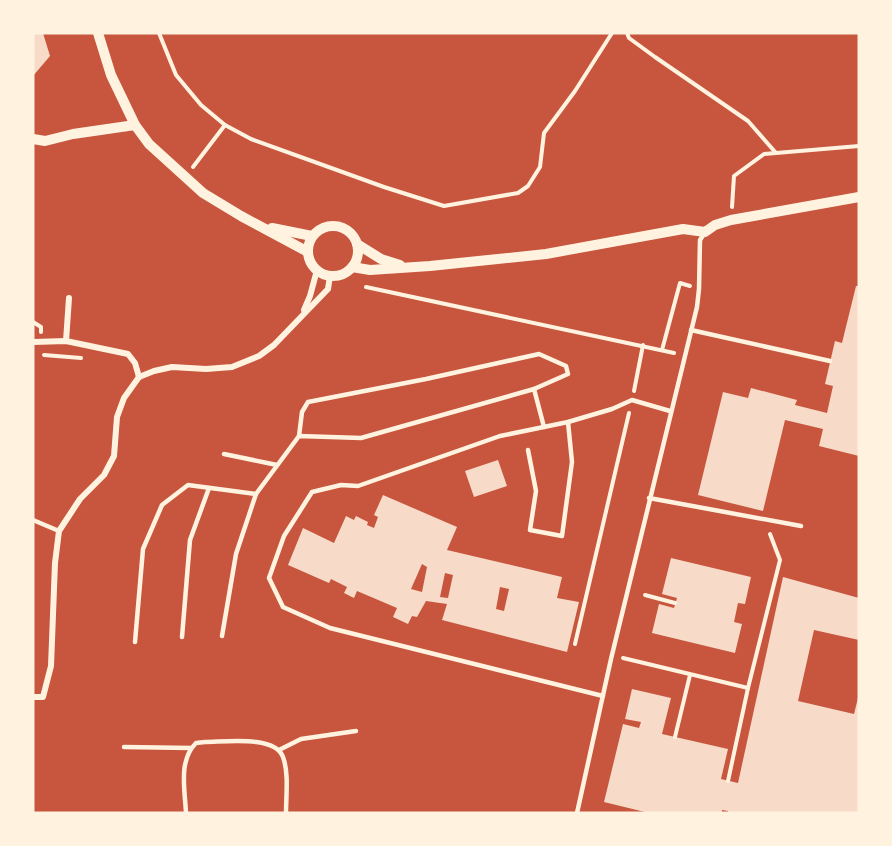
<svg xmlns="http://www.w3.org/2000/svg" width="892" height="846" font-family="'Nunito Sans',sans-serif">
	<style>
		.building { fill: #f7dbc8; fill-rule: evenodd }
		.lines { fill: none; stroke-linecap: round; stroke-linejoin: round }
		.path { stroke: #fff3e0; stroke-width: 4 }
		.service { stroke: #fff3e0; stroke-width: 4.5 }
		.minor { stroke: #fff3e0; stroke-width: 6 }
		.tertiary { stroke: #fff3e0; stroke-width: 10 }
	</style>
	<rect width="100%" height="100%" fill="#c8553d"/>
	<!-- building -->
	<g class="building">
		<polygon points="33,33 43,33 50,56 33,76"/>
		<polygon points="856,286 859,286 859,456 819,446 823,429 785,420 763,511 698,495 723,392 748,398 751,388 797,400 795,405 827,413 833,386 825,384 835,341 842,343"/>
		<polygon points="498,460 507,486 474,497 465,471"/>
		<path d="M 383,495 L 457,527 L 447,550 L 562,577 L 557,598 L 579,602 L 567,652 L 442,620 L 447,604 L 426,601 L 417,617 L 412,616 L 408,624 L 393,617 L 397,608 L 357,591 L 354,598 L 344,593 L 347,587 L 331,579 L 329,583 L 288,565 L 303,528 L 334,543 L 346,516 L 354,520 L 356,516 L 368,522 L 367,525 L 374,528 L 378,517 L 374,515 ZM 422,564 L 427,567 L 422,592 L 411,589 ZM 445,573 L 453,575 L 448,598 L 440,597 ZM 500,587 L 509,589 L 504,611 L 496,609 Z"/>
		<polygon points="671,558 751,577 745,604 738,603 734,622 742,624 735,653 652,633 659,604 674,608 677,598 662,594"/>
		<polygon points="783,577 859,598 859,640 814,630 798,701 854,714 859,694 859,813 728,813 728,811 722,810 722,813 649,813 604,802 623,724 639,728 641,722 625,719 632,689 671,698 662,734 728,749 721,779 738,783"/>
	</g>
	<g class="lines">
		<!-- path -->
		<g class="path">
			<polyline points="159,33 176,75 201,105 225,125 251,139 384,187 444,206 518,193 528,186 540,167 544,133 575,91 612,33"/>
			<polyline points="627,33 629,38 655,57 748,121 776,153"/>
			<polyline points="193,167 225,125"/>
			<polyline points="732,207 734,176 764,154 859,146"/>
			<polyline points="366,287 674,353"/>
			<polyline points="33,322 41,327 41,332"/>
			<polyline points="662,350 680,283 690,286"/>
			<polyline points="44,355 81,358"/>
			<polyline points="634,391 643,345"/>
			<polyline points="645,595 675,603"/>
			<polyline points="575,644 629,413"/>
			<polyline points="623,658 748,688"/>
			<polyline points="675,737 690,675"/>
			<polyline points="728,781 748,688 780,560 770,534"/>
		</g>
		<!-- service -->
		<g class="service">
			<polyline points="691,330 830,361"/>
			<polyline points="299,436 302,412 308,402 426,379 539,354 566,366 568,374 534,389"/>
			<polyline points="528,450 536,491 530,530 562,536 572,462 568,422"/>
			<polyline points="224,454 277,465"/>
			<polyline points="649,498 801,526"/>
			<polyline points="33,520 59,531"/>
			<polyline points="222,636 236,554 256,494 299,436 361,438 534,389 544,427"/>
			<polyline points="182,637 190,540 209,488"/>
			<polyline points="135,642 143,549 162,505 188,485 256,494"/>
			<polyline points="603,696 330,628 283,607 269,578 284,536 312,492 341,485 358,486 500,436 568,422 612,409 632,400 670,411"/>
			<polyline points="124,747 191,748"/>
			<polyline points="279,750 301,739 356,731"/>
			<path d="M 186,813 C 185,790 178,761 196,743 L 205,742 C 225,742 275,735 283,757 C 289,773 286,796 286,813"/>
			<polyline points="577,813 611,659 697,307 699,289 700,240 704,234"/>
		</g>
		<!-- minor -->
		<g class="minor">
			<polyline points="304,310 310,296 317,270"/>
			<polyline points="66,341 69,298"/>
			<polyline points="33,342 66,341 128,354 135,363 139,377"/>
			<polyline points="33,697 43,697 51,666 55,563 59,531 80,499 104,475 114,456 117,417 124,398 139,377 154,371 172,367 206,369 232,367 259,356 274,345 328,289 330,276"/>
		</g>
		<!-- tertiary -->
		<g class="tertiary">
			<polyline points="98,33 111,75 135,125 149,144 203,193 241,216 308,252"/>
			<polyline points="33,139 45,141 73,134 135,125"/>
			<circle cx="333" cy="251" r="25"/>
			<polyline points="272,228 312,236"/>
			<polyline points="357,244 381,259 400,265"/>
			<polyline points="352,267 370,270 430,266 546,254 683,229 705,232 715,225 731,220 859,197"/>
		</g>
	</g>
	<!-- border -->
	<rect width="892" height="846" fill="none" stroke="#fff3e0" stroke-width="69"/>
</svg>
